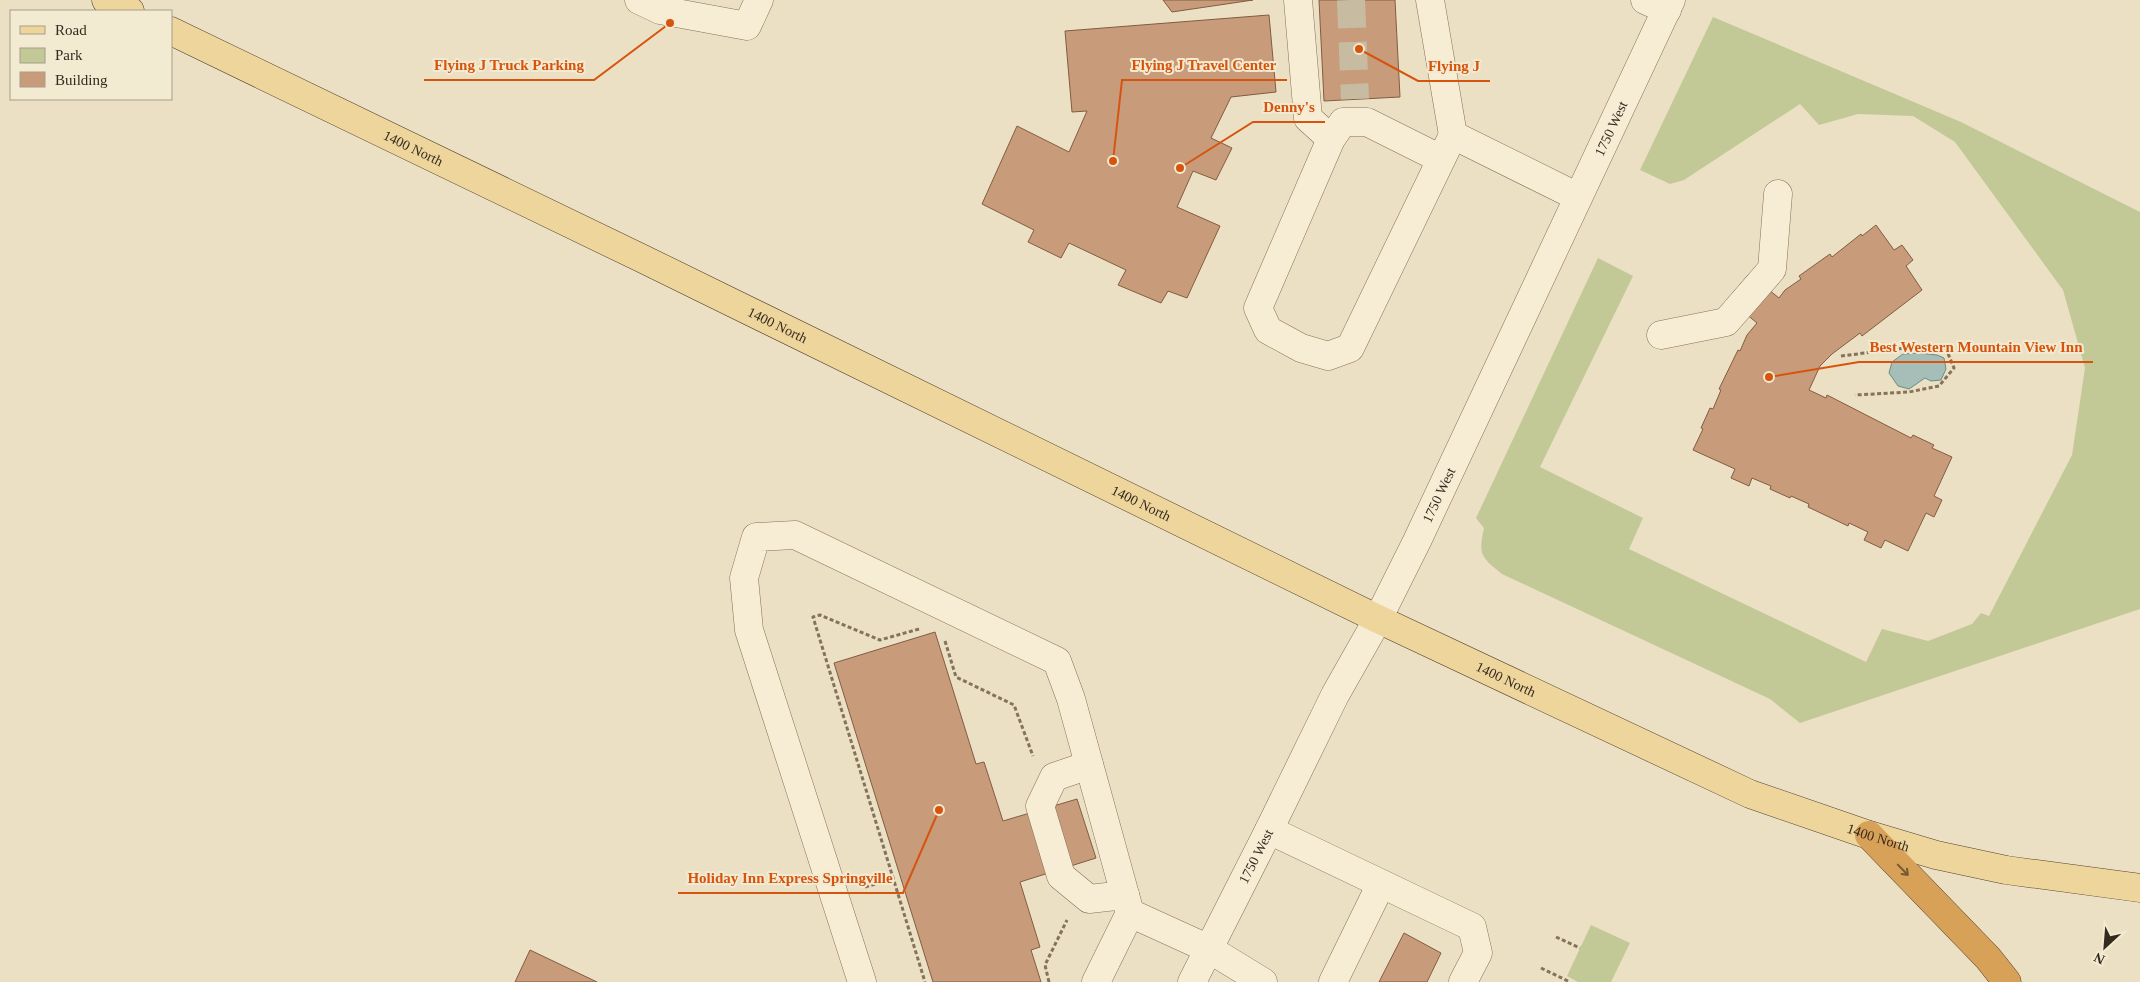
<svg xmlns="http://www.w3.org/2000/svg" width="2140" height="982" font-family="'Times New Roman',serif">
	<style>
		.green { fill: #c2c997 }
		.water { fill: #a5beb7; stroke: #6c8c84 }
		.building { fill: #c89c7a; stroke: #825c42 }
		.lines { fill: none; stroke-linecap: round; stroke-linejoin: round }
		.minor-tunnel { stroke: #c7bca2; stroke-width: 28; stroke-dasharray: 28 14; stroke-linecap: butt }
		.minor-casing { stroke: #85725a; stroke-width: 29 }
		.major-casing { stroke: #52402f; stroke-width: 29 }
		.highway-casing { stroke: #52402f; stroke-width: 29 }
		.path { stroke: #85725a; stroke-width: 3; stroke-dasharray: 4 2.5; stroke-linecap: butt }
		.minor { stroke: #f7edd5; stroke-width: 28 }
		.major { stroke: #edd59c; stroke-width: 28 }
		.highway { stroke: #d7a157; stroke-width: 28 }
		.oneway { stroke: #765a35 }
		.labels { text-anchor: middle; stroke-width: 4; stroke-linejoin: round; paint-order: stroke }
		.street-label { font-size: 14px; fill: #352a1e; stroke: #f3ead2 }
		.leader { fill: none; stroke: #d6540e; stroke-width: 2 }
		.callout-dot { fill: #d6540e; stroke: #f3ead2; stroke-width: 2 }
		.callout-label { font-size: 15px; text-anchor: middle; font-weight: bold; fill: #d6540e; stroke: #f3ead2; stroke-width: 4; stroke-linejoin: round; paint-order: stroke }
	</style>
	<rect width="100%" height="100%" fill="#ebe0c3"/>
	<!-- green -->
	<g class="green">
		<path d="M 1713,17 L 1961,122 L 2140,212 L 2140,609 L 1800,723 L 1770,699 L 1502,574 C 1481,557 1478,555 1484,528 L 1476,518 L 1598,258 L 1633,276 L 1540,467 L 1643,518 L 1629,549 L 1866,662 L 1882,629 L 1928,641 L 1972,624 L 1981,613 L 1989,616 L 2072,455 L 2085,368 L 2063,290 L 1955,142 L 1913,116 L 1858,114 L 1819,125 L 1800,104 L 1684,180 L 1670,184 L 1640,170 Z"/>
		<polygon points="1591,925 1630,943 1611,982 1578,982 1567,976"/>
	</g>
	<!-- water -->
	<polygon class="water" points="1918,353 1937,355 1944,358 1946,369 1941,380 1931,381 1925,378 1909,389 1898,386 1889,373 1892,362 1903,354"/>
	<!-- building -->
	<g class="building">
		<polygon points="1163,0 1253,0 1172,12"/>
		<polygon points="1319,0 1395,0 1400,97 1324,101"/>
		<polygon points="1269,15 1276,92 1231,97 1211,138 1232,148 1216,180 1193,171 1177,207 1220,226 1187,298 1168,291 1161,303 1118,285 1126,270 1069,243 1061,258 1028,242 1034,230 982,204 1017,126 1069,152 1087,111 1072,112 1065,31"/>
		<polygon points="1876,225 1894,250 1902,245 1913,260 1906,266 1922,290 1862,336 1860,333 1832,354 1820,366 1809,390 1826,398 1827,395 1911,438 1913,435 1934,445 1932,448 1952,457 1934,496 1942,500 1934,517 1926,513 1908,551 1885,540 1881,548 1864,540 1868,532 1849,523 1848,526 1808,507 1809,504 1791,496 1790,498 1770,489 1771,486 1752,478 1749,486 1731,478 1735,469 1693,450 1703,429 1701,428 1710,408 1713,409 1721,390 1719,389 1738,350 1740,351 1747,335 1757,323 1728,299 1749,274 1779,298 1785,290 1801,279 1799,276 1830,254 1832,257 1861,234 1862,236"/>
		<polygon points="935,632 976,764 984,762 1003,821 1077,799 1096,858 1020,882 1040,947 1031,950 1041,982 933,982 834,663"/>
		<polygon points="1404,933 1441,953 1427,982 1379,982"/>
		<polygon points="530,950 597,982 515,982"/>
	</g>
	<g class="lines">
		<!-- minor-tunnel -->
		<polyline class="minor-tunnel" points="1351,0 1355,99"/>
		<defs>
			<g id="minor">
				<polyline points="639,0 660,10 747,26 759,0"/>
				<polyline points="1298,0 1308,118 1331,139"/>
				<polyline points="1430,0 1453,135 1578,197"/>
				<polyline points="1645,0 1667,10"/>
				<polyline points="1441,159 1367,122 1343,122 1331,139 1258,308 1268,330 1301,348 1328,356 1350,348 1453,135"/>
				<polyline points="1661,335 1726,322 1772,269 1778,194"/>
				<polyline points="1089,765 1054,777 1040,806 1061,876 1089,899 1125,895"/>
				<polyline points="1269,830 1472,927 1478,953 1463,982"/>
				<polyline points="1130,913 1209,949 1263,982"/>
				<polyline points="862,982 749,630 744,578 756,537 795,535 1057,661 1071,699 1130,913 1096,982"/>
				<path id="s1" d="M 1192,982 L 1269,830 L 1335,695 L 1378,619 L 1417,541 L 1671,0"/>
				<polyline points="1333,982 1381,884"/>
			</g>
			<g id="major">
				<polyline points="106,0 130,11"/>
				<path id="s2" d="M 171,31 L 639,257 L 1378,619 L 1750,794 L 1869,835 L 1936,855 L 2006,870 L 2140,888"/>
			</g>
			<polyline id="highway" points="1869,835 1988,958 2007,982"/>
		</defs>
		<!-- minor casing -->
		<use href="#minor" class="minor-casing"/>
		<!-- major casing -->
		<use href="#major" class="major-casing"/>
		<!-- highway casing -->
		<use href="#highway" class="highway-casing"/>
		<!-- path -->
		<g class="path">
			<polyline points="1841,356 1929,345 1947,351 1954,368 1939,386 1909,392 1855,395"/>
			<polyline points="919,629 880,640 820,615 813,617 925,982"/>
			<polyline points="945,641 956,677 1014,705 1033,756"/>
			<polyline points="865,887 893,879"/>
			<polyline points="1556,937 1580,948"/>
			<polyline points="1541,968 1570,982"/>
			<polyline points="1049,982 1045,965 1067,920"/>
		</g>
		<!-- minor -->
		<use href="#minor" class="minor"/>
		<!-- major -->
		<use href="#major" class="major"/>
		<!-- highway -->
		<use href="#highway" class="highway"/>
	</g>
	<!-- one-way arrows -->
	<defs><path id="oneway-shaft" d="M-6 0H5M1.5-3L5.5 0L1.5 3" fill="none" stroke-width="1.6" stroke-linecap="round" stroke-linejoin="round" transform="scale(1.25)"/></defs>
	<use class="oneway" href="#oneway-shaft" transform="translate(1903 870) rotate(46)"/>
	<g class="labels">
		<!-- street labels -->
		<g class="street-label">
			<text dy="5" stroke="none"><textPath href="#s1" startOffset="951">1750 West</textPath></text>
			<text dy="5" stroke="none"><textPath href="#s2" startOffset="269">1400 North</textPath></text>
			<text dy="5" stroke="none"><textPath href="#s2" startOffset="674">1400 North</textPath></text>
			<text dy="5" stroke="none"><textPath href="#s1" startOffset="546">1750 West</textPath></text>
			<text dy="5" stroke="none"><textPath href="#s2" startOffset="1079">1400 North</textPath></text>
			<text dy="5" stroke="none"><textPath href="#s2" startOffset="1484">1400 North</textPath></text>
			<text dy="5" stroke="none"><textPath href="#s2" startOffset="1889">1400 North</textPath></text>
			<text dy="5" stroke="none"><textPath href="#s1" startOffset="141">1750 West</textPath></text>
		</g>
	</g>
	<!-- callouts -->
	<path class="leader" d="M670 23L594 80H424M1113 161L1122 80H1287M1359 49L1418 81H1490M1180 168L1253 122H1325M1769 377L1859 362H2093M939 810L903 893H678"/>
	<g class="callout-dot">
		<circle cx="670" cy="23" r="5"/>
		<circle cx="1113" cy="161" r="5"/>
		<circle cx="1359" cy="49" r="5"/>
		<circle cx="1180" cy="168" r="5"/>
		<circle cx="1769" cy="377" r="5"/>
		<circle cx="939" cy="810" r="5"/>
	</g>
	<g class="callout-label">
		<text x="509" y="70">Flying J Truck Parking</text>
		<text x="1204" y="70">Flying J Travel Center</text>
		<text x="1454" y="71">Flying J</text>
		<text x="1289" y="112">Denny's</text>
		<text x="1976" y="352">Best Western Mountain View Inn</text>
		<text x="790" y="883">Holiday Inn Express Springville</text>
	</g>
	<!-- legend -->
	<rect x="10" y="10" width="162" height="90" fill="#f3ead2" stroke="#a79d8a"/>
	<rect x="20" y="26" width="25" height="8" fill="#edd59c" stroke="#a79d8a"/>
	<text x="55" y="35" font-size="15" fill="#352a1e">Road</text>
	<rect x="20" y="48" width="25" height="15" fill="#c2c997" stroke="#a79d8a"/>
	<text x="55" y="60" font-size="15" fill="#352a1e">Park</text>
	<rect x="20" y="72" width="25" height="15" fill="#c89c7a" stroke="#a79d8a"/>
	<text x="55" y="85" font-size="15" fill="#352a1e">Building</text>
	<!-- north arrow -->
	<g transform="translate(2105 947) rotate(206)" stroke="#f3ead2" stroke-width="4" paint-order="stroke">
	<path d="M0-4L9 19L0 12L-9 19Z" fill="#352a1e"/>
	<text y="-8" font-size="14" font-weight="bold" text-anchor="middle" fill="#352a1e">N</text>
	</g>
</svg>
